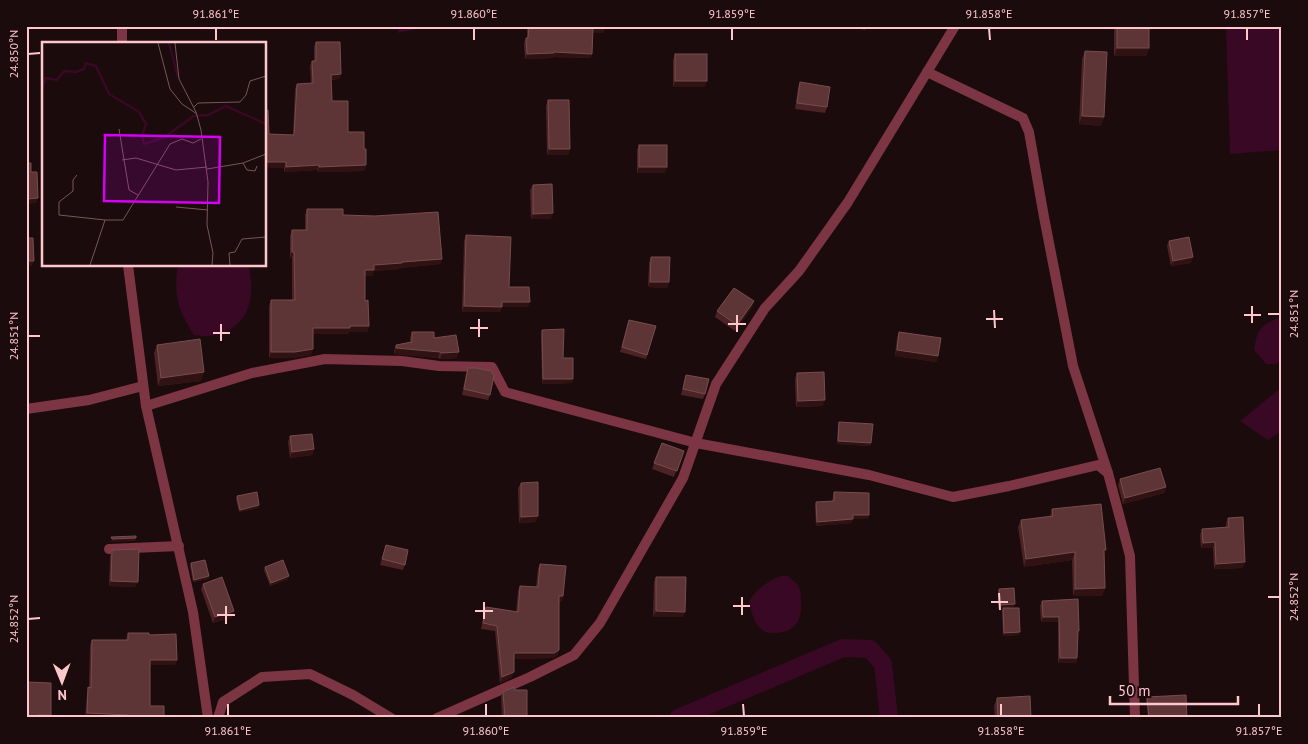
<svg xmlns="http://www.w3.org/2000/svg" width="1308" height="744" font-family="'PT Sans',sans-serif">
	<style>
		.water { fill: #380824 }
		.lines { fill: none; stroke-linecap: round; stroke-linejoin: round }
		.canal { stroke: #380824; stroke-width: 18 }
		.lane { stroke: #7c3542; stroke-width: 10 }
		.street { stroke: #7c3542; stroke-width: 10 }
		.wall { fill: #4b2324 }
		.shaded-wall { fill: #301213 }
		.building { fill: #5e3536; stroke: #774c4d }
		.ticks { fill: none; stroke: #ffc6cc; stroke-width: 2 }
		.inset-river { fill: none; stroke: #380824; stroke-width: 2.5 }
		.inset-road { fill: none; stroke: #775659; stroke-width: 1 }
		.view { fill: #d400f1; fill-opacity: 0.15; stroke: #d400f1; stroke-width: 2.5 }
		.inset-edge { fill: none; stroke: #ffc6cc; stroke-width: 2.5 }
		.neatline { fill: none; stroke: #ffc6cc; stroke-width: 2 }
		.ticks-label { font-size: 12px; text-anchor: middle; fill: #ffc6cc }
	</style>
	<rect width="100%" height="100%" fill="#1c0b0c"/>
	<!-- water -->
	<g class="water">
		<polygon points="398,26 432,26 398,33"/>
		<polygon points="1226,26 1282,26 1282,150 1230,154"/>
		<path d="M 178,265 L 249,265 C 250,274 252,283 251,292 C 250,317 234,333 210,336 C 205,337 199,335 194,335 C 178,310 173,294 178,265 Z"/>
		<path d="M 1278,318 L 1282,318 L 1282,362 L 1275,364 L 1266,364 L 1254,350 C 1257,330 1259,326 1278,318 Z"/>
		<polygon points="1282,387 1282,431 1268,440 1240,421"/>
		<path d="M 781,576 L 788,576 C 791,579 797,583 799,587 C 801,592 801,598 801,603 C 802,621 795,632 775,633 C 770,633 765,633 761,629 C 753,621 751,611 749,601 C 757,588 767,582 781,576 Z"/>
	</g>
	<g class="lines">
		<!-- canal -->
		<polyline class="canal" points="678,718 843,648 870,649 883,664 889,718"/>
		<!-- lane -->
		<polyline class="lane" points="109,549 179,546"/>
		<!-- street -->
		<g class="street">
			<polyline points="122,44 122,26"/>
			<polyline points="927,72 1023,118 1029,132 1044,217 1073,366 1108,473 1130,556 1135,718"/>
			<polyline points="128,265 146,406 193,612 208,718"/>
			<polyline points="146,406 252,373 325,359 402,361 439,366 492,367 505,392 696,443 869,475 953,497 1009,486 1098,465 1108,473"/>
			<polyline points="26,409 89,400 143,386"/>
			<polyline points="218,718 223,702 262,677 310,674 353,695 391,718"/>
			<polyline points="437,718 530,677 574,655 600,623 683,478 716,384 765,308 799,271 848,202 955,26"/>
		</g>
	</g>
	<!-- wall -->
	<g class="wall">
		<polygon points="527,26 605,26 605,28 603,33 593,33 591,58 553,57 552,58 525,59 524,43 526,38 527,38"/>
		<polygon points="850,26 866,26 865,30"/>
		<polygon points="1114,26 1149,26 1149,48 1146,56 1114,56"/>
		<polygon points="316,42 341,74 339,79 331,80 332,101 348,132 364,149 366,165 364,171 317,172 317,170 284,172 284,168 265,167 265,110 269,134 293,135 295,89 297,84 311,83 310,66 312,61 314,61 314,47"/>
		<polygon points="1085,51 1104,117 1101,126 1079,124 1082,59"/>
		<polygon points="675,54 705,87 673,87 673,60"/>
		<polygon points="800,82 827,107 825,113 795,109 798,88"/>
		<polygon points="548,100 570,149 568,155 547,155 546,106"/>
		<polygon points="639,145 665,173 637,173 637,150"/>
		<polygon points="533,185 551,219 531,219 530,190"/>
		<polygon points="307,209 343,215 442,259 440,264 401,268 400,269 374,271 372,276 365,276 365,301 369,326 367,332 349,332 348,334 313,334 311,355 293,358 269,358 269,306 271,300 292,300 292,258 290,258 290,236 292,230 305,230 305,215"/>
		<polygon points="466,235 509,287 528,307 502,307 500,312 462,312 464,241"/>
		<polygon points="1169,241 1191,263 1171,266 1167,246"/>
		<polygon points="651,257 669,282 667,288 648,287 649,263"/>
		<polygon points="754,301 752,307 735,331 715,317 717,311"/>
		<polygon points="629,320 656,326 646,359 620,352"/>
		<polygon points="542,330 563,358 572,383 542,384 541,334"/>
		<polygon points="412,332 434,338 457,358 440,359 438,358 394,354 394,351 396,345 410,342 410,338"/>
		<polygon points="899,332 938,356 936,362 895,356 897,338"/>
		<polygon points="157,345 201,381 158,386 154,353"/>
		<polygon points="468,368 490,395 488,400 462,395 466,373"/>
		<polygon points="797,373 823,406 796,407 795,379"/>
		<polygon points="686,375 705,394 703,399 681,395 684,381"/>
		<polygon points="839,422 871,443 870,446 837,444 838,425"/>
		<polygon points="290,436 314,449 312,455 290,458 288,442"/>
		<polygon points="662,443 684,451 674,477 652,469"/>
		<polygon points="1120,479 1166,487 1164,493 1123,504 1118,485"/>
		<polygon points="521,483 536,522 519,523 518,488"/>
		<polygon points="834,492 869,515 867,519 853,519 851,523 816,526 815,506 816,502 832,502 833,496"/>
		<polygon points="237,496 259,505 258,508 239,512 236,499"/>
		<polygon points="1052,509 1104,554 1105,588 1102,596 1073,596 1072,560 1024,567 1018,527 1021,520 1050,516"/>
		<polygon points="1228,518 1243,568 1214,569 1213,548 1201,548 1200,535 1202,529 1226,527 1226,523"/>
		<polygon points="386,545 405,565 403,570 380,565"/>
		<polygon points="112,550 135,587 109,586 110,556"/>
		<polygon points="191,563 209,576 208,579 193,582 190,566"/>
		<polygon points="540,564 563,596 561,602 559,602 559,650 557,656 552,658 514,659 512,677 500,683 495,631 481,629 484,613 486,607 516,612 518,591 520,586 536,587 538,569"/>
		<polygon points="265,567 288,579 270,586 264,570"/>
		<polygon points="656,577 683,617 653,617 654,582"/>
		<polygon points="203,584 234,611 232,617 213,623 201,589"/>
		<polygon points="999,589 1015,604 1013,607 999,608 998,592"/>
		<polygon points="1042,601 1078,634 1077,658 1076,663 1058,663 1058,622 1041,622 1040,606"/>
		<polygon points="1003,608 1019,635 1003,636 1002,611"/>
		<polygon points="128,633 149,635 177,660 175,665 150,665 150,706 164,718 85,718 87,693 88,687 89,687 90,645 92,640 126,640"/>
		<polygon points="514,690 527,718 502,718 501,697 503,692"/>
		<polygon points="1147,697 1187,718 1148,718 1146,700"/>
		<polygon points="997,698 1031,718 995,718 994,706"/>
	</g>
	<!-- shaded-wall -->
	<g class="shaded-wall">
		<polygon points="186,26 218,26 217,30 185,28"/>
		<polygon points="593,28 605,28 603,33 592,33"/>
		<polygon points="1117,48 1149,48 1146,56 1114,56"/>
		<polygon points="554,52 592,54 591,58 553,57 552,58 525,59 527,54"/>
		<polygon points="341,74 339,79 329,80 331,75"/>
		<polygon points="675,81 707,81 705,87 673,87"/>
		<polygon points="1082,116 1104,117 1101,126 1079,124"/>
		<polygon points="549,149 570,149 568,155 547,155"/>
		<polygon points="265,162 286,162 284,168 265,167"/>
		<polygon points="319,165 317,170 284,172 286,167"/>
		<polygon points="366,165 364,171 317,172 319,167"/>
		<polygon points="639,167 667,167 665,173 637,173"/>
		<polygon points="38,198 36,203 26,204 27,199"/>
		<polygon points="553,213 551,219 531,219 533,214"/>
		<polygon points="292,252 294,252 292,258 290,258"/>
		<polygon points="1193,257 1191,263 1171,266 1173,261"/>
		<polygon points="442,259 440,264 401,268 400,269 374,271 372,276 363,276 365,270 374,265"/>
		<polygon points="26,261 34,261 32,266 26,266"/>
		<polygon points="650,282 669,282 667,288 648,287"/>
		<polygon points="754,301 752,307 735,331 737,325"/>
		<polygon points="502,302 530,302 528,307 502,307 500,312 462,312 464,306"/>
		<polygon points="350,326 369,326 367,332 349,332 348,334 311,334 313,328"/>
		<polygon points="396,348 440,352 438,358 394,354"/>
		<polygon points="313,349 311,355 293,358 269,358 271,352"/>
		<polygon points="897,350 938,356 936,362 895,356"/>
		<polygon points="459,352 457,358 440,359 442,353"/>
		<polygon points="204,372 201,381 158,386 161,378"/>
		<polygon points="543,379 573,379 572,383 542,384"/>
		<polygon points="825,400 823,406 796,407 798,401"/>
		<polygon points="838,441 871,443 870,446 837,444"/>
		<polygon points="314,449 312,455 290,458 292,452"/>
		<polygon points="1166,487 1164,493 1123,504 1125,498"/>
		<polygon points="259,505 258,508 239,512 240,510"/>
		<polygon points="853,515 869,515 867,519 851,519"/>
		<polygon points="538,516 536,522 519,523 521,517"/>
		<polygon points="853,519 851,523 816,526 817,522"/>
		<polygon points="136,538 135,541 110,542 112,539"/>
		<polygon points="1215,542 1213,548 1201,548 1203,543"/>
		<polygon points="1075,552 1072,560 1024,567 1026,559"/>
		<polygon points="1245,562 1243,568 1214,569 1216,564"/>
		<polygon points="209,576 208,579 193,582 194,580"/>
		<polygon points="289,576 288,579 270,586 271,583"/>
		<polygon points="111,581 138,582 135,587 109,586"/>
		<polygon points="1105,588 1102,596 1073,596 1075,589"/>
		<polygon points="559,596 563,596 561,602 557,601"/>
		<polygon points="1015,604 1013,607 999,608 1000,605"/>
		<polygon points="234,611 232,617 213,623 215,617"/>
		<polygon points="656,611 685,612 683,617 653,617"/>
		<polygon points="1043,617 1059,617 1058,622 1041,622"/>
		<polygon points="1020,632 1019,635 1003,636 1004,633"/>
		<polygon points="559,650 557,656 552,658 512,659 514,653"/>
		<polygon points="1060,658 1077,658 1076,663 1058,663"/>
		<polygon points="150,660 177,660 175,665 148,665"/>
		<polygon points="514,672 512,677 500,683 502,677"/>
		<polygon points="87,713 128,715 127,718 85,718"/>
		<polygon points="37,715 51,715 50,718 36,718"/>
	</g>
	<!-- building -->
	<g class="building">
		<polygon points="529,26 605,26 605,28 593,28 592,54 554,52 554,53 527,54 526,38 528,38"/>
		<rect x="1117" y="26" width="32" height="22"/>
		<polygon points="316,42 340,42 341,74 331,75 332,101 348,101 348,132 364,132 364,149 366,149 366,165 319,167 319,165 286,167 286,162 265,162 265,110 268,110 269,134 294,135 297,84 313,83 312,61 316,61"/>
		<polygon points="1085,51 1107,52 1104,117 1082,116"/>
		<rect x="675" y="54" width="32" height="27"/>
		<polygon points="800,82 830,87 827,107 797,103"/>
		<polygon points="548,100 569,100 570,149 549,149"/>
		<rect x="639" y="145" width="28" height="22"/>
		<polygon points="26,163 31,163 31,172 37,172 38,198 27,199 28,238 33,238 34,261 26,261"/>
		<polygon points="552,184 553,213 533,214 533,185"/>
		<polygon points="307,209 343,209 343,215 375,216 438,212 442,259 402,262 402,263 374,265 374,270 365,270 365,301 368,300 369,326 350,326 350,328 313,328 313,349 295,352 271,352 271,300 295,300 294,252 292,252 292,230 307,230"/>
		<polygon points="466,235 511,237 509,287 529,287 530,302 502,302 502,307 464,306"/>
		<polygon points="1189,237 1193,257 1173,261 1169,241"/>
		<polygon points="651,257 670,257 669,282 650,282"/>
		<polygon points="734,288 754,301 737,325 717,311"/>
		<polygon points="629,320 656,326 647,355 622,347"/>
		<polygon points="564,329 563,358 573,358 573,379 543,379 542,330"/>
		<polygon points="412,332 434,332 434,338 456,335 459,352 442,353 440,352 396,348 396,345 412,342"/>
		<polygon points="899,332 941,338 938,356 897,350"/>
		<polygon points="200,339 204,372 161,378 157,345"/>
		<polygon points="468,368 476,368 491,371 494,376 490,395 464,389"/>
		<polygon points="824,372 825,400 798,401 797,373"/>
		<polygon points="686,375 709,379 705,394 683,389"/>
		<polygon points="839,422 873,424 871,443 838,441"/>
		<polygon points="312,434 314,449 292,452 290,436"/>
		<polygon points="662,443 684,451 677,471 654,463"/>
		<polygon points="1160,468 1166,487 1125,498 1120,479"/>
		<polygon points="538,482 538,516 521,517 521,483"/>
		<polygon points="257,492 259,505 240,510 237,496"/>
		<polygon points="834,492 869,493 869,515 853,515 853,519 817,522 816,502 834,501"/>
		<polygon points="1101,504 1106,550 1104,550 1105,588 1075,589 1075,552 1026,559 1021,520 1053,516 1052,509"/>
		<polygon points="1243,517 1245,562 1216,564 1215,542 1203,543 1202,529 1229,527 1228,518"/>
		<polygon points="136,536 136,538 112,539 111,537"/>
		<polygon points="386,545 408,550 405,565 382,559"/>
		<polygon points="139,549 138,582 111,581 112,550"/>
		<polygon points="205,560 209,576 194,580 191,563"/>
		<polygon points="283,560 289,576 271,583 265,567"/>
		<polygon points="540,564 566,566 563,596 559,596 559,650 554,653 514,653 514,672 502,677 497,626 483,623 486,607 518,612 520,586 538,587"/>
		<polygon points="222,577 234,611 215,617 203,584"/>
		<polygon points="656,577 686,577 685,612 656,611"/>
		<polygon points="1014,588 1015,604 1000,605 999,589"/>
		<polygon points="1078,599 1079,631 1078,631 1077,658 1060,658 1059,617 1043,617 1042,601"/>
		<polygon points="1003,608 1019,608 1020,632 1004,633"/>
		<polygon points="128,633 149,633 149,635 176,634 177,660 150,660 150,706 164,706 164,718 128,718 128,715 87,713 88,687 91,688 92,640 128,640"/>
		<polygon points="26,682 51,683 51,715 37,715 37,718 26,718"/>
		<polygon points="514,687 514,690 527,690 527,718 505,718 503,692"/>
		<polygon points="1186,695 1187,718 1149,718 1147,697"/>
		<polygon points="1030,696 1031,718 994,718 998,718 997,698"/>
	</g>
	<!-- ticks -->
	<path class="ticks" d="M 216,28 L 216,40M 474,28 L 474,40M 732,28 L 732,40M 989,28 L 990,40M 1247,28 L 1247,40M 28,54 L 40,53M 1252,306 L 1252,323M 994,310 L 995,328M 1268,314 L 1280,314M 737,315 L 737,332M 1244,315 L 1261,315M 479,319 L 479,337M 986,319 L 1003,319M 221,324 L 221,341M 728,324 L 746,324M 470,328 L 488,328M 213,333 L 230,333M 28,336 L 40,336M 999,593 L 1000,610M 742,597 L 742,615M 1268,597 L 1280,597M 484,602 L 484,619M 991,602 L 1008,602M 226,606 L 226,624M 733,606 L 750,606M 475,611 L 493,611M 217,615 L 235,615M 28,619 L 40,618M 228,704 L 228,716M 486,704 L 486,716M 743,704 L 744,716M 1001,704 L 1001,716M 1259,704 L 1259,716"/>
	<!-- overview -->
	<g transform="translate(42 42)">
		<rect width="224" height="224" fill="#1c0b0c"/>
		<path class="inset-river" d="M 127,1 L 136,35M 0,45 L 4,36 L 15,38 L 22,29 L 34,30 L 42,27 L 44,21 L 54,24 L 67,52 L 97,70 L 104,82 L 100,94 L 102,102 L 121,96 L 152,74 L 166,73 L 184,64 L 224,82"/>
		<path class="inset-road" d="M 116,1 L 128,47 L 140,62 L 155,72M 133,1 L 137,37 L 154,70 L 159,88 L 166,140 L 165,183 L 171,211 L 170,223M 152,65 L 156,61 L 198,60 L 204,53 L 208,39 L 224,34M 77,87 L 87,148 L 96,153M 80,118 L 94,116 L 134,128 L 165,125M 201,121 L 205,128 L 213,129 L 215,124M 165,127 L 201,121 L 224,112M 35,133 L 31,138 L 31,149 L 17,160 L 17,173 L 63,178M 134,165 L 166,168M 48,223 L 63,178 L 81,178 L 128,102 L 140,97 L 151,101 L 159,97M 188,223 L 187,211 L 193,210 L 200,197 L 224,195"/>
		<path class="view" d="M 63,93 L 178,95 L 177,161 L 62,159 Z"/>
		<rect width="224" height="224" class="inset-edge"/>
	</g>
	<!-- border -->
	<rect width="1308" height="744" fill="none" stroke="#1c0b0c" stroke-width="55"/>
	<!-- north arrow -->
	<g transform="translate(62 682) rotate(179)" stroke="#1c0b0c" stroke-width="4" paint-order="stroke">
	<path d="M0-4L9 19L0 12L-9 19Z" fill="#ffc6cc"/>
	<text y="-8" font-size="14" font-weight="bold" text-anchor="middle" fill="#ffc6cc">N</text>
	</g>
	<!-- scale -->
	<path d="M1110 696v8h128v-8" fill="none" stroke="#ffc6cc" stroke-width="2.5"/>
	<text x="1118" y="696" font-size="15" fill="#ffc6cc" stroke="#1c0b0c" stroke-width="4" paint-order="stroke">50 m</text>
	<rect x="28" y="28" width="1252" height="688" class="neatline"/>
	<g class="ticks-label">
		<text x="216" y="18">91.861°E</text>
		<text x="474" y="18">91.860°E</text>
		<text x="732" y="18">91.859°E</text>
		<text x="989" y="18">91.858°E</text>
		<text x="1247" y="18">91.857°E</text>
		<text transform="translate(14 54) rotate(-90)" y="4">24.850°N</text>
		<text transform="translate(1294 314) rotate(-90)" y="4">24.851°N</text>
		<text transform="translate(14 336) rotate(-90)" y="4">24.851°N</text>
		<text transform="translate(1294 597) rotate(-90)" y="4">24.852°N</text>
		<text transform="translate(14 619) rotate(-90)" y="4">24.852°N</text>
		<text x="228" y="735">91.861°E</text>
		<text x="486" y="735">91.860°E</text>
		<text x="744" y="735">91.859°E</text>
		<text x="1001" y="735">91.858°E</text>
		<text x="1259" y="735">91.857°E</text>
	</g>
</svg>
